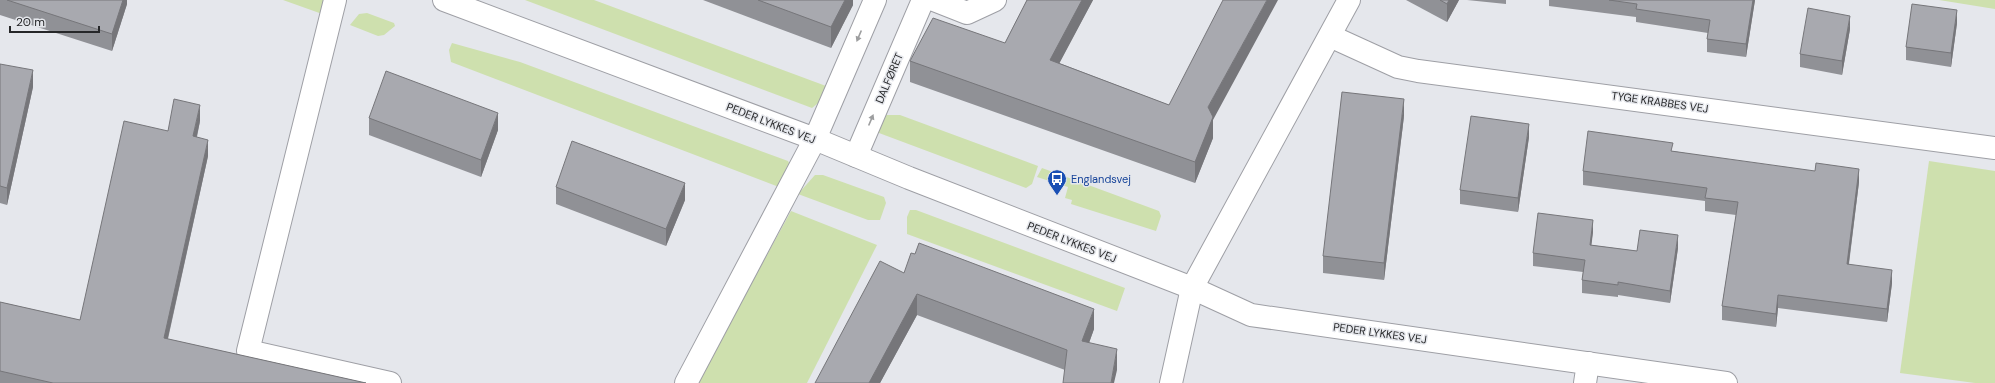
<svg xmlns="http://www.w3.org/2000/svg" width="1995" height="383" font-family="'DM Sans',sans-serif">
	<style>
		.green { fill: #cee0ae }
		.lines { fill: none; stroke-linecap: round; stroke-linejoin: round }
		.minor-casing { stroke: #9e9fa5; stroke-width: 24 }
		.minor { stroke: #fff; stroke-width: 22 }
		.wall { fill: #909196 }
		.shaded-wall { fill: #76767a }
		.building { fill: #a8a9af; stroke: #76767a }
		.oneway { fill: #9d9e9f }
		.labels { text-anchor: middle; stroke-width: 3; stroke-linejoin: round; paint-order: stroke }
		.street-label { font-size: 11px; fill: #262729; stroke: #e5e7ec }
		.transit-label { font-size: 11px; fill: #164399; stroke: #e5e7ec; text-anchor: start }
	</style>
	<rect width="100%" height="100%" fill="#e5e7ec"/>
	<!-- green -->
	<g class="green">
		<polygon points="283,0 323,0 326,13 325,15"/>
		<polygon points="525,0 594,0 826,86 822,100 812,108"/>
		<polygon points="1939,0 1995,0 1995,9"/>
		<polygon points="367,13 394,23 395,26 384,35 378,36 350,25 359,14"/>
		<polygon points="452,43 520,62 788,161 791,167 779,187 451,62 449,50"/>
		<polygon points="881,115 900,115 1038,166 1032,184 1026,188 879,133 879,120"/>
		<polygon points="1929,161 1995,171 1995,383 1975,383 1900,373"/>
		<polygon points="1042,168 1159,211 1161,216 1156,231 1071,204 1072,200 1065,198 1068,187 1037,177"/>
		<polygon points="815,175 823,175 884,197 886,203 880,220 868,220 798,194"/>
		<polygon points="910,210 916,210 1125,288 1117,311 907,234 907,217"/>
		<polygon points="791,211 877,245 807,383 697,383"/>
	</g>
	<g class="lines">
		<defs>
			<g id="minor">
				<polyline points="335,0 248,351 390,383"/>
				<polyline points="444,0 815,139 909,178 1192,288 1251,315 1726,383"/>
				<polyline points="934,0 967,13 995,0"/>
				<polyline points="1330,36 1398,67 1418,71 1995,148"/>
				<polyline points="856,156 923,0"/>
				<polyline points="686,383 815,139 875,0"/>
				<polyline points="1171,383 1192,288 1349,0"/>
				<polyline points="1585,383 1588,363"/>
			</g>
		</defs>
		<!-- minor casing -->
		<use href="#minor" class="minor-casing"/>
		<!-- minor -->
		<use href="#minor" class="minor"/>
	</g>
	<!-- wall -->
	<g class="wall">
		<polygon points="0,0 127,0 127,4 112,51 0,15"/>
		<polygon points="703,0 853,0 853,5 831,48"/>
		<polygon points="1027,0 1093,0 1059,63 1169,105 1213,120 1213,138 1195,183 910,82 910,61 1005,43"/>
		<polygon points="1406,0 1459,0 1447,22"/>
		<polygon points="1467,0 1506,0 1506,4"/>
		<polygon points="1549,0 1755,0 1746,57 1707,52 1707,39 1708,33 1636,22 1636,17 1549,6"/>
		<polygon points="1957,23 1951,67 1906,60 1906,47"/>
		<polygon points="1850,29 1842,75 1800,67 1800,54"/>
		<polygon points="0,64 33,87 7,205 0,203"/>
		<polygon points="1404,116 1384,280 1323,273 1323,256"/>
		<polygon points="369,118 498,130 481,177 369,135"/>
		<polygon points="200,121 197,137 208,156 168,339 366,383 0,383 0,302 80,320"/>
		<polygon points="1529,137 1518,212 1460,204 1460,190"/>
		<polygon points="1673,151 1859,182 1849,264 1892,283 1887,322 1778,308 1776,327 1722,320 1722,306 1736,215 1705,211 1705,201 1583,185 1583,171"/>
		<polygon points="556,187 685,200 666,246 556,204"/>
		<polygon points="1593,232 1591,245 1637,251 1678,248 1670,303 1618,295 1618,297 1582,293 1582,280 1583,272 1533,266 1533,253"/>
		<polygon points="904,273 1094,329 1089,343 1117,370 1065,370 917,315 880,383 815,383"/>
	</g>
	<!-- shaded-wall -->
	<g class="shaded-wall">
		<polygon points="123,0 127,0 127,4 112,51 112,34"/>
		<polygon points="845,0 853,0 853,5 831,48 831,27"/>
		<polygon points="1082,0 1093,0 1050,81 1050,60"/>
		<polygon points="1267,0 1278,0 1213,120 1213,138 1195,183 1195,162 1208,107"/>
		<polygon points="1449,0 1459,0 1447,22 1447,4"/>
		<polygon points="1753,0 1755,0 1746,57 1746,44"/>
		<polygon points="1957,10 1957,23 1951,67 1951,53"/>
		<polygon points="1850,16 1850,29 1842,75 1842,61"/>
		<polygon points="33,70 33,87 7,205 7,188"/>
		<polygon points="1404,99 1404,116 1384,280 1384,263"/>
		<polygon points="200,105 200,121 193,153 193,136"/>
		<polygon points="498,113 498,130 481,177 481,160"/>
		<polygon points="1529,124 1529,137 1518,212 1518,198"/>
		<polygon points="208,140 208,156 164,355 164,338"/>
		<polygon points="1859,169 1859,182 1847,277 1847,264"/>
		<polygon points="685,183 685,200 666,246 666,229"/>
		<polygon points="1593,220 1593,232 1590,257 1590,245"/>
		<polygon points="1678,235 1678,248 1670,303 1670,291"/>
		<polygon points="1892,270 1892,283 1887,322 1887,309"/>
		<polygon points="917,294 917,315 880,383 869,383"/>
		<polygon points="1778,295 1778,308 1776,327 1776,314"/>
		<polygon points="1094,309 1094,329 1082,362 1082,341"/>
		<polygon points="1117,349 1117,370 1114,383 1111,383"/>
	</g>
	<!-- building -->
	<g class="building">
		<polygon points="7,0 123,0 112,34"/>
		<polygon points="758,0 845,0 831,27"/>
		<polygon points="1027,0 1082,0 1050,60 1169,105 1223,0 1267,0 1208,107 1213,117 1195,162 910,61 933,18 1005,43"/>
		<polygon points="1440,0 1449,0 1447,4"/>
		<polygon points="1609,0 1753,0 1746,44 1707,39 1710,20 1636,9 1637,4"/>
		<polygon points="1912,4 1957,10 1951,53 1906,47"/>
		<polygon points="1808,8 1850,16 1842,61 1800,54"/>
		<polygon points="0,64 33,70 7,188 0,186"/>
		<polygon points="386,71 498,113 481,160 369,118"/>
		<polygon points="1342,92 1404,99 1384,263 1323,256"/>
		<polygon points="174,99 200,105 193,136 208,140 164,338 366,383 53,383 0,371 0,302 80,320 124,121 168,131"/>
		<polygon points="1471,116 1529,124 1518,198 1460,190"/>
		<polygon points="1588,131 1673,143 1671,151 1815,171 1816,163 1859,169 1847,264 1892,270 1887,309 1778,295 1776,314 1722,306 1738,202 1705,198 1707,188 1583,171"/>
		<polygon points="572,141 685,183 666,229 556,187"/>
		<polygon points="1538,213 1593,220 1590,245 1637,251 1640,230 1678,235 1670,291 1618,282 1618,285 1582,280 1585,260 1533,253"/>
		<polygon points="919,243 1094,309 1082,341 1117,349 1111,383 1063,383 1067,350 917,294 869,383 815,383 880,261 904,273 911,253 915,254"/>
	</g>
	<!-- one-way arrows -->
	<defs><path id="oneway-solid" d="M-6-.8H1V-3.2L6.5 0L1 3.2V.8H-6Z"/></defs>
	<g class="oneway">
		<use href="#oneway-solid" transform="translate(859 36) rotate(113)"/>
		<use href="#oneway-solid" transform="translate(871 120) rotate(-67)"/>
	</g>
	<!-- icons -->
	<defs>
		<symbol id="bus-pin" viewBox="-11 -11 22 30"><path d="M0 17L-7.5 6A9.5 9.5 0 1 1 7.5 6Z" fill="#1a4fb4" stroke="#e5e7ec"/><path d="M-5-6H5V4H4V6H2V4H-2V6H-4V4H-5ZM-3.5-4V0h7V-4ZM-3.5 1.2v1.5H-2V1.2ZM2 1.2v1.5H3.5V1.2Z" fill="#fff"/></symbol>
	</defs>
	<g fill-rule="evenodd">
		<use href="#bus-pin" x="1046" y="168" width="22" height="30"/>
	</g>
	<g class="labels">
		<!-- street labels -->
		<g class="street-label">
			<text transform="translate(889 78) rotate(-67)" y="4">DALFØRET</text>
			<text transform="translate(1660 102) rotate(8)" y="4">TYGE KRABBES VEJ</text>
			<text transform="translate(771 123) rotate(21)" y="4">PEDER LYKKES VEJ</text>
			<text transform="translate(1072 242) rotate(21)" y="4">PEDER LYKKES VEJ</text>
			<text transform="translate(1380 333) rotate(8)" y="4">PEDER LYKKES VEJ</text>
		</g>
		<!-- transit labels -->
		<g class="transit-label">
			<text x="1071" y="183">Englandsvej</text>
		</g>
	</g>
	<!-- scale -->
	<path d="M10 26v6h89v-6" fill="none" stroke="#262729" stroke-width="2"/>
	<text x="16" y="26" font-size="12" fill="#262729" stroke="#e5e7ec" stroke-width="3" paint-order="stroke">20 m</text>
</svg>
